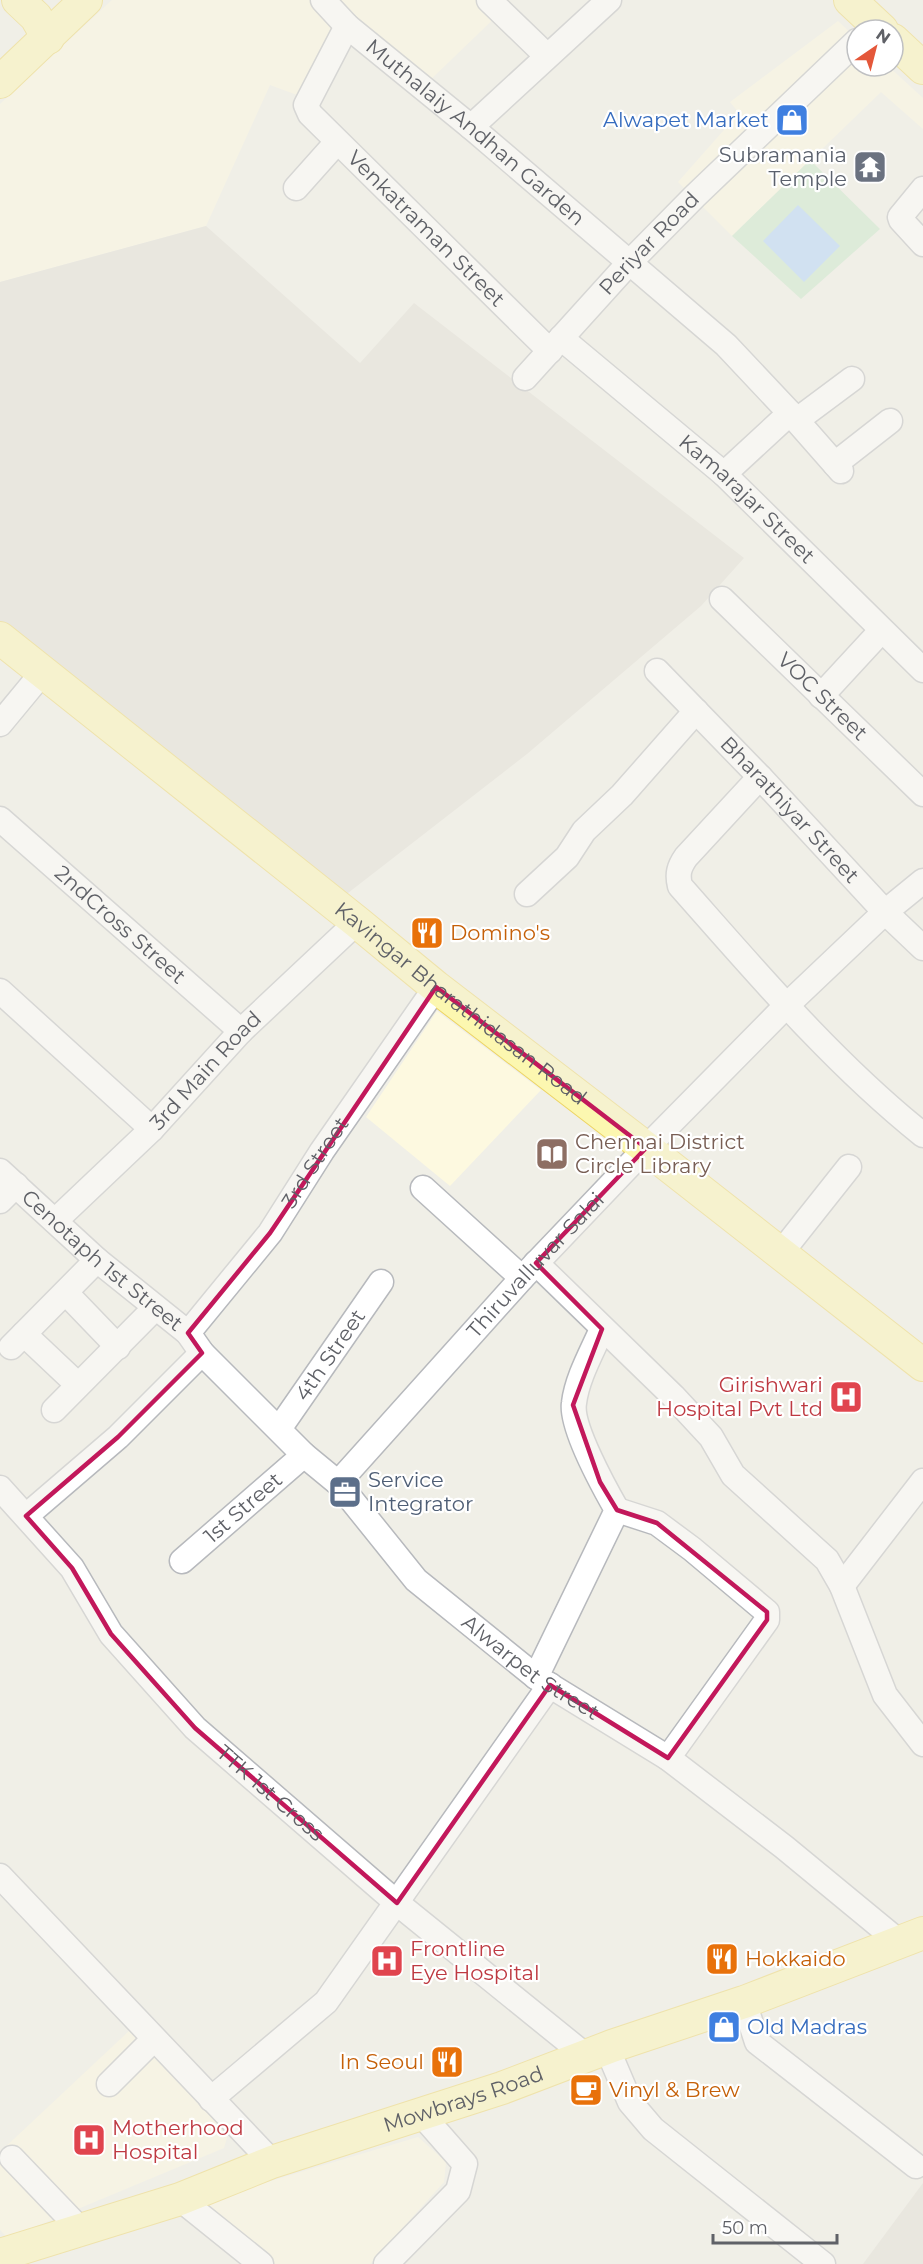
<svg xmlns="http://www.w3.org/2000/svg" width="923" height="2264" font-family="Montserrat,sans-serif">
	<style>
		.commercial { fill: #fdf9e0 }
		.education { fill: #e0ded5 }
		.grass { fill: #c5e6c8 }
		.water { fill: #abd1fc }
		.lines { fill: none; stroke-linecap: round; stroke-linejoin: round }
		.minor-casing { stroke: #b7b9bd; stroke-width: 27 }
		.major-casing { stroke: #edd463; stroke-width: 34 }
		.minor { stroke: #fff; stroke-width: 24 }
		.major { stroke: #fcf7b0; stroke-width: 32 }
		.marked { fill: none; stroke: #c2185b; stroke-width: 4.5; stroke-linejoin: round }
		.labels { text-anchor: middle; stroke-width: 4.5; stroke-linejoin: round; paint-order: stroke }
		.shop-label { font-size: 21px; fill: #366cbe; stroke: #fff; text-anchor: end }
		.street-label { font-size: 21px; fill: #5f6167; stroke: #fff }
		.worship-label { font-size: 21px; fill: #5b616d; stroke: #fff; text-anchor: end }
		.food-label { font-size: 21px; fill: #c56008; stroke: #fff; text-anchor: start }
		.education-label { font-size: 21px; fill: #785e54; stroke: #fff; text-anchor: start }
		.health-label { font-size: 21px; fill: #be3a42; stroke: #fff; text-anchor: start }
		.service-label { font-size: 21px; fill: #4e5e75; stroke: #fff; text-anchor: start }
	</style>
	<rect width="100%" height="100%" fill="#f0efe7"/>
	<!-- commercial -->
	<g class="commercial">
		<polygon points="112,0 312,0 334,27 300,96 270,85 206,226 0,282 0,104"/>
		<polygon points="341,0 497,0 505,8 424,86"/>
		<polygon points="838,21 857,39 857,66 888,66 923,98 923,129 881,92 732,236 678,182 739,113 730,102"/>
		<polygon points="437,1011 541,1090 450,1186 366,1117"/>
		<polygon points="129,2031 228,2134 224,2148 8,2238 0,2230 0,2152"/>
		<polygon points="418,2137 446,2162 444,2182 370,2264 273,2264 201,2202"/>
	</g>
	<!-- education -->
	<g class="education">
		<polygon points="206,226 360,363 414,303 744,558 701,606 527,754 339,900 0,625 0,282"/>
		<polygon points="923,2183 923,2264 863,2264"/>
	</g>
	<!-- grass -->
	<polygon class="grass" points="810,160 880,229 801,299 732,236"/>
	<!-- water -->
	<polygon class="water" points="798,205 840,246 804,282 763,241"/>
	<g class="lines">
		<defs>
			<g id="minor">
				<path id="s1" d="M 323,0 L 347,26 L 471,127 L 726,345 L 790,413 L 841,471"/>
				<polyline points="489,0 547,56"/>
				<path id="s2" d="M 347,26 L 306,105 L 310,114 L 550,351"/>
				<polyline points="471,127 609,0"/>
				<polyline points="296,188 337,142"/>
				<polyline points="923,189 900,217 901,220 923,244"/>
				<path id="s3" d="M 561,338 L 724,474 L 923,670"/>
				<path id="s4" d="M 525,378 L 629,263 L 695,196 L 857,41"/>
				<polyline points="797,420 852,379"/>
				<polyline points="835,464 890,421"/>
				<polyline points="724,474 790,413"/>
				<path id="s5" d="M 722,599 L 923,794"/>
				<path id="s6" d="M 657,671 L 760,777 L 885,912 L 923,948"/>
				<polyline points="821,696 881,631"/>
				<polyline points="0,724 43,672"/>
				<path d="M 760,777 L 686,857 C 679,867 677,874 680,886 C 757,973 832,1062 923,1135"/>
				<path id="s7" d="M 0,819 L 241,1031"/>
				<polyline points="527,894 567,857 584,831 622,795 696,711"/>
				<polyline points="0,991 152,1129"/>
				<path id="s8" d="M 0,1171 L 97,1260 L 188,1333 L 202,1353 L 304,1455 L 338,1483 L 416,1580 L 536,1677 L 668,1758 L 784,1847 L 898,1941"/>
				<polyline points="423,1188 522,1278"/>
				<polyline points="0,1201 16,1185"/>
				<path id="s9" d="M 55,1221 L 152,1129 L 241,1031 L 357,922"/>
				<polyline points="780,1254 849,1167"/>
				<polyline points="536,1263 673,1396 711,1437 733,1475 827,1560 842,1586 885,1695 923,1744"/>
				<polyline points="66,1293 118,1347"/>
				<path id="s10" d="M 188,1333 L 270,1233 L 322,1151 L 436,987"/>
				<polyline points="24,1334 78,1385"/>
				<polyline points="11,1347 97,1260"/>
				<polyline points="54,1410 155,1308"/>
				<path id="s11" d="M 279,1429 L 381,1282"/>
				<path id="s12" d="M 338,1483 L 522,1278 L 646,1148 L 786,1006 L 885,912 L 923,881"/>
				<path id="s13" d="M 0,1488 L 72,1568 L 111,1634 L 195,1728 L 397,1903 L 586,2056"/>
				<polyline points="617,1510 657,1523 692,1549 767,1612 767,1620 668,1758"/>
				<polyline points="26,1516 118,1437 202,1353"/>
				<path id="s14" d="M 182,1561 L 304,1455"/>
				<polyline points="842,1586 923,1481"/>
				<path d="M 536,1677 L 617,1510 C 605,1489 570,1426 574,1403 C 577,1378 592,1352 602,1329"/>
				<polyline points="0,1876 272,2162"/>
				<polyline points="744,2002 757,2042 916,2166"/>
				<polyline points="607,2048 630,2102 653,2129 823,2264"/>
				<polyline points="109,2084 154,2039"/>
				<polyline points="211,2099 326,2002 550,1685"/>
				<polyline points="12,2158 82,2231"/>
				<polyline points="180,2199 261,2264"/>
				<polyline points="386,2264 458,2191 465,2164 422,2115"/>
			</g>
			<g id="major">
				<polyline points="18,0 36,17 48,38"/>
				<polyline points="850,0 882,30"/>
				<polyline points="893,40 923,68"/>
				<polyline points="0,82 86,0"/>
				<path id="s15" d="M 0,638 L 357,922 L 436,987 L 646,1148 L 923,1365"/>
				<path id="s16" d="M 0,2255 L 180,2199 L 272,2162 L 502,2088 L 612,2046 L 744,2002 L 923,1933"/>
			</g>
		</defs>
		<!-- minor casing -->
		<use href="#minor" class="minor-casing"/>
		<!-- major casing -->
		<use href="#major" class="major-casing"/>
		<!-- minor -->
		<use href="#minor" class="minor"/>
		<!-- major -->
		<use href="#major" class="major"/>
	</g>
	<!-- marked area -->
	<path d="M0 0H923V2264H0ZM 436,987 L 646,1148 L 536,1263 L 602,1329 L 573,1405 L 600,1482 L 617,1510 L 657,1523 L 767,1612 L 767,1620 L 668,1758 L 550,1685 L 397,1903 L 195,1728 L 111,1634 L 72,1568 L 26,1516 L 118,1437 L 202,1353 L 188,1333 L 270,1233 Z" fill="#f0efe7" fill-opacity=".55" fill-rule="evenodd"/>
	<path class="marked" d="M 436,987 L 646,1148 L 536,1263 L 602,1329 L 573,1405 L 600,1482 L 617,1510 L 657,1523 L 767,1612 L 767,1620 L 668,1758 L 550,1685 L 397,1903 L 195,1728 L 111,1634 L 72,1568 L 26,1516 L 118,1437 L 202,1353 L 188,1333 L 270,1233 Z"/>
	<!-- icons -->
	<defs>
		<symbol id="shop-square" viewBox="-11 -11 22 22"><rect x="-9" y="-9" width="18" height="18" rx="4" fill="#3f7fe0" stroke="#fff"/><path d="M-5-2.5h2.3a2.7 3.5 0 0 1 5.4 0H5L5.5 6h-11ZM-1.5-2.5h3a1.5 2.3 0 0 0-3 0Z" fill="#fff"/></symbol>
		<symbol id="temple-square" viewBox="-11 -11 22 22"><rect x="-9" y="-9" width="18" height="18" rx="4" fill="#6b7280" stroke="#fff"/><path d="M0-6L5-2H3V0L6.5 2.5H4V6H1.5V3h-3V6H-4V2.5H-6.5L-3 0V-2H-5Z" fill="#fff"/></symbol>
		<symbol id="restaurant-square" viewBox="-11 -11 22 22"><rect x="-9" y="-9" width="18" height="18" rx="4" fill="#e8710a" stroke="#fff"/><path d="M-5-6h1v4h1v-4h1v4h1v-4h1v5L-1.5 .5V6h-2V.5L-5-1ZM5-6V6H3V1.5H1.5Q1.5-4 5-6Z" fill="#fff"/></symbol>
		<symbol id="library-square" viewBox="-11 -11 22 22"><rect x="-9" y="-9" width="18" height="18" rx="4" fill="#8d6e63" stroke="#fff"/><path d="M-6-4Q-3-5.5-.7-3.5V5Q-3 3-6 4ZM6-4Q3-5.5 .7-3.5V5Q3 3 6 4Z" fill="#fff"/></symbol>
		<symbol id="hospital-square" viewBox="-11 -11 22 22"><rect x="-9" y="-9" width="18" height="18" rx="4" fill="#e0444e" stroke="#fff"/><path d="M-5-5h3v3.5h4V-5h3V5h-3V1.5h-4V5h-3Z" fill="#fff"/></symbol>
		<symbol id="office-square" viewBox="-11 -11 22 22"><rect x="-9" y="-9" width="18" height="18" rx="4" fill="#5c6f8a" stroke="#fff"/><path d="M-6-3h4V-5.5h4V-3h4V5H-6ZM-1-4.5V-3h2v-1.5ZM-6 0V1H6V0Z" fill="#fff"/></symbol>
		<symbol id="cafe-square" viewBox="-11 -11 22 22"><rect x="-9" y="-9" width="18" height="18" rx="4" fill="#e8710a" stroke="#fff"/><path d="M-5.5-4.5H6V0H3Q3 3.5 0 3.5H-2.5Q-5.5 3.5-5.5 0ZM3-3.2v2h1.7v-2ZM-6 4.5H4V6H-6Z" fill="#fff"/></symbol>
	</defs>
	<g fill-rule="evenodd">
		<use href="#shop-square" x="773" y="101" width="38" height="38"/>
		<use href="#temple-square" x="851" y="148" width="38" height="38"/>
		<use href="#restaurant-square" x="408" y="914" width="38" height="38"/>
		<use href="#library-square" x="533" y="1135" width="38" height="38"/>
		<use href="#hospital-square" x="827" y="1378" width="38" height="38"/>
		<use href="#office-square" x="326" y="1473" width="38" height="38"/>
		<use href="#restaurant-square" x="703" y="1940" width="38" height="38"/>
		<use href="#hospital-square" x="368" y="1942" width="38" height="38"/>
		<use href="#shop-square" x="705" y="2008" width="38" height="38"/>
		<use href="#restaurant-square" x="428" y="2043" width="38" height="38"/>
		<use href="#cafe-square" x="567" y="2071" width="38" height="38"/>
		<use href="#hospital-square" x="70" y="2121" width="38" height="38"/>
	</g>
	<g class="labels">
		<!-- shop labels -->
		<g class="shop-label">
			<text x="769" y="127">Alwapet Market</text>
			<text x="747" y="2034" text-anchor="start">Old Madras</text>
		</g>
		<!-- street labels -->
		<g class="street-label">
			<text dy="7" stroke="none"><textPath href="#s1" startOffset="202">Muthalaiy Andhan Garden</textPath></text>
			<text dy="7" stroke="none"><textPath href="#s2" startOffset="262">Venkatraman Street</textPath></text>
			<text dy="7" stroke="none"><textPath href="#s4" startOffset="183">Periyar Road</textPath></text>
			<text dy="7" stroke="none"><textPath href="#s3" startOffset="246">Kamarajar Street</textPath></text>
			<text dy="7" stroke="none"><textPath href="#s5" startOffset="140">VOC Street</textPath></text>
			<text dy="7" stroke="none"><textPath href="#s6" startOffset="192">Bharathiyar Street</textPath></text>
			<text dy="7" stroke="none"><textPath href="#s7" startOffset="160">2ndCross Street</textPath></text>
			<text dy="7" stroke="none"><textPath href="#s15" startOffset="588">Kavingar Bharathidasan Road</textPath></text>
			<text dy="7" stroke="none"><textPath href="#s9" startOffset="213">3rd Main Road</textPath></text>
			<text dy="7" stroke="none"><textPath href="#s10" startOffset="213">3rd Street</textPath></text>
			<text dy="7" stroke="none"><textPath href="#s8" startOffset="136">Cenotaph 1st Street</textPath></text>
			<text dy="7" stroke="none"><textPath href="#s12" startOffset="294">Thiruvalluvar Salai</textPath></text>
			<text dy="7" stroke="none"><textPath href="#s11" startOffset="90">4th Street</textPath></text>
			<text dy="7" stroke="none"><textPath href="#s14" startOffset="81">1st Street</textPath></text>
			<text dy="7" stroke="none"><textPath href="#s8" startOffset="730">Alwarpet Street</textPath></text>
			<text dy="7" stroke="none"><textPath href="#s13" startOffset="410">TTK 1st Cross</textPath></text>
			<text dy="7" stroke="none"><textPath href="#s16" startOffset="489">Mowbrays Road</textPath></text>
		</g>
		<!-- worship labels -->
		<g class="worship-label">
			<text x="847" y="162">Subramania<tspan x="847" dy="24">Temple</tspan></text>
		</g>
		<!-- food labels -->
		<g class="food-label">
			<text x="450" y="940">Domino's</text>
			<text x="745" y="1966">Hokkaido</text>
			<text x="424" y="2069" text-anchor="end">In Seoul</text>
			<text x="609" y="2097">Vinyl &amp; Brew</text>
		</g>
		<!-- education labels -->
		<g class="education-label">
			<text x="575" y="1149">Chennai District<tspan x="575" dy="24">Circle Library</tspan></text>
		</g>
		<!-- health labels -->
		<g class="health-label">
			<text x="823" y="1392" text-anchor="end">Girishwari<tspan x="823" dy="24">Hospital Pvt Ltd</tspan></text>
			<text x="410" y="1956">Frontline<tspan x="410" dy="24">Eye Hospital</tspan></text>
			<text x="112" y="2135">Motherhood<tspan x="112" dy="24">Hospital</tspan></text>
		</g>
		<!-- service labels -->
		<g class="service-label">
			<text x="368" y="1487">Service<tspan x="368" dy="24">Integrator</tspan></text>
		</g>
	</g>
	<!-- north arrow -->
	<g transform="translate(875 48) rotate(35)"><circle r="28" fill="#ffffff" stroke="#bfc0c2" stroke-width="1.5"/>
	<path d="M0-4.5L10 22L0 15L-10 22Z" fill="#e4573a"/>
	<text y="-9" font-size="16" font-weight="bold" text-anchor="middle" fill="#5f6167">N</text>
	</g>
	<!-- scale -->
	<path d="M713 2234v9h124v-9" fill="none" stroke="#5f6167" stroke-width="3"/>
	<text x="722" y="2234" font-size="18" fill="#5f6167" stroke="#ffffff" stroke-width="4.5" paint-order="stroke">50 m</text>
</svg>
